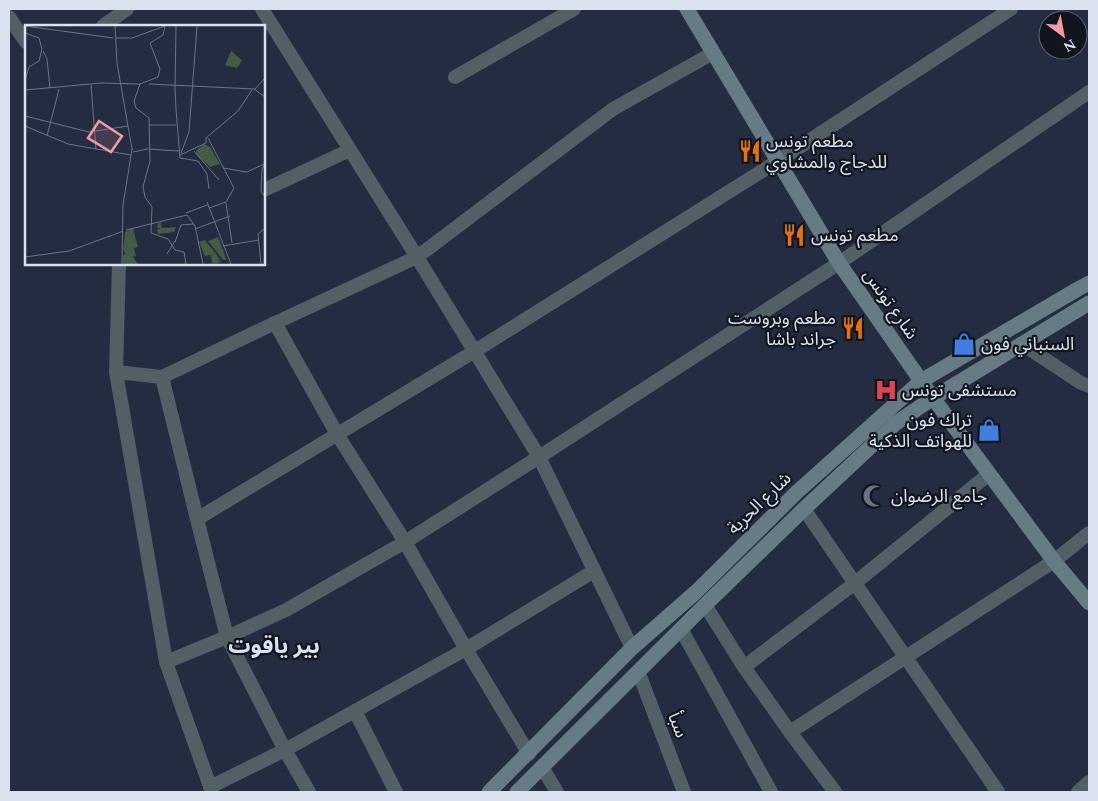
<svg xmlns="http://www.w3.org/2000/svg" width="1098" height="801" font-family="Spectral,'Noto Sans Arabic',serif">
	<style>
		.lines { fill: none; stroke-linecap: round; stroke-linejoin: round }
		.street { stroke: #525f64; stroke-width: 14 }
		.secondary { stroke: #667b83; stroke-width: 15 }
		.labels { text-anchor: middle; stroke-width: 4.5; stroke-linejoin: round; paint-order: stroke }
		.poi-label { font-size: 18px; fill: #dae1ef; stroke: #11151e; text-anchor: start }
		.street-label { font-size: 18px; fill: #dae1ef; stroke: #11151e }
		.district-label { font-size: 22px; font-weight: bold; fill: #dae1ef; stroke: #11151e }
		.inset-road { fill: none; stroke: #6c7487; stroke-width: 1 }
		.view { fill: #f49aa1; fill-opacity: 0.15; stroke: #f49aa1; stroke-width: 2.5 }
		.inset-edge { fill: none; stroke: #dae1ef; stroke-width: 2.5 }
	</style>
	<rect width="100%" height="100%" fill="#232c41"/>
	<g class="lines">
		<!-- street -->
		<g class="street">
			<polyline points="262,9 417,257 539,457 632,648"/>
			<polyline points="9,17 26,42"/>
			<polyline points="103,26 127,9"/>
			<polyline points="455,77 574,9"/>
			<polyline points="264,190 350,150"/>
			<polyline points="119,264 116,372 166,662 212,792"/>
			<polyline points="275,323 162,377 197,519 227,637 285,750 309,792"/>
			<polyline points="1022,344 1081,383 1089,386"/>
			<polyline points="116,372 162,377"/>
			<polyline points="804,509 998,792"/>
			<polyline points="197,519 475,351 778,161 1011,9"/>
			<polyline points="705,605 744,667 790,732 835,792"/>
			<polyline points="681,629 771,792"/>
			<polyline points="166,662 227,637 286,610 405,542 539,457 839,263 1089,92"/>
			<polyline points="744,667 855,583 989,474"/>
			<polyline points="638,671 684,792"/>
			<polyline points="355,711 396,792"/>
			<polyline points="790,732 1054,561 1089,533"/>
			<polyline points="529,754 466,649 405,542 337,434 275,323 417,257 613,109 713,53"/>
			<polyline points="542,767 557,792"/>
			<polyline points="210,787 285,750 466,649 594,571"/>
			<polyline points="1078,792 1089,782"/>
		</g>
		<!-- secondary -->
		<g class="secondary">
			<polyline points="687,9 839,263 933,398 1054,561 1089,603"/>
			<polyline points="489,792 632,648 696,592 797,492 921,381 1078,289 1089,283"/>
			<polyline points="517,792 705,605 804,509 896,423 933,398 1089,303"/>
		</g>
	</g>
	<!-- icons -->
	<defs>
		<symbol id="restaurant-bare" viewBox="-9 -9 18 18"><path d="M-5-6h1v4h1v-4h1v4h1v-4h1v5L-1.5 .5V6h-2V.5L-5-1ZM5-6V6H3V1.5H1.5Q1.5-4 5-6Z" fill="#e8710a" stroke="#11151e" stroke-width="2.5" paint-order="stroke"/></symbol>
		<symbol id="shop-bare" viewBox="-9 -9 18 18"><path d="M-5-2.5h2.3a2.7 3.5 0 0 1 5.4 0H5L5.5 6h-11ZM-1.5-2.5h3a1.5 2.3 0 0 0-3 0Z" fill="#3f7fe0" stroke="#11151e" stroke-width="2.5" paint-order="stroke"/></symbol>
		<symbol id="hospital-bare" viewBox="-9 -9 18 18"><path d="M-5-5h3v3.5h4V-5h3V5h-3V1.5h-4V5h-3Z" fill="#e0444e" stroke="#11151e" stroke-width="2.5" paint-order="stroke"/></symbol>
		<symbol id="mosque-bare" viewBox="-9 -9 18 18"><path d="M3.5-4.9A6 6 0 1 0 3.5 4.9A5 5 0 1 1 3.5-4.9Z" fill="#6b7280" stroke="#11151e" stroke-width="2.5" paint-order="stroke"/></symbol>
	</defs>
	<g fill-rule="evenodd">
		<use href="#restaurant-bare" x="734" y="135" width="32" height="32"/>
		<use href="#restaurant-bare" x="778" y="219" width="32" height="32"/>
		<use href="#restaurant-bare" x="837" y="312" width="32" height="32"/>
		<use href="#shop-bare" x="948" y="328" width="32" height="32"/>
		<use href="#hospital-bare" x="870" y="374" width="32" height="32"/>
		<use href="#shop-bare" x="973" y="414" width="32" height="32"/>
		<use href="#mosque-bare" x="858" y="480" width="32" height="32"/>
	</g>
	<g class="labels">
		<!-- poi labels -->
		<g class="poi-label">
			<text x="766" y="147">مطعم تونس<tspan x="766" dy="21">للدجاج والمشاوي</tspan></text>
			<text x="811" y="241">مطعم تونس</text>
			<text x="836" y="324" text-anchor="end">مطعم وبروست<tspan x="836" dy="21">جراند باشا</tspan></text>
			<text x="981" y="350">السنباني فون</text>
			<text x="902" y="396">مستشفى تونس</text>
			<text x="972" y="426" text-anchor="end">تراك فون<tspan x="972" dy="21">للهواتف الذكية</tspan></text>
			<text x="891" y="502">جامع الرضوان</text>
		</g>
		<!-- street labels -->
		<g class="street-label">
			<text transform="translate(891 304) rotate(55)" y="6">شارع تونس</text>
			<text transform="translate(759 503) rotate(-44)" y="6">شارع الحرية</text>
			<text transform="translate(678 725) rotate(69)" y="6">سبأ</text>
		</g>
		<!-- district labels -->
		<g class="district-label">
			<text x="274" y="653">بير ياقوت</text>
		</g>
	</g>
	<!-- overview -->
	<g transform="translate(25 25)">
		<rect width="240" height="240" fill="#232c41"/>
		<path d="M 206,26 L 217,35 L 212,43 L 200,40 ZM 179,119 L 185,122 L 195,139 L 185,142 L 172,130 L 171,126 ZM 133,198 L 136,198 L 137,203 L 151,202 L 149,207 L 133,209 L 132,204 L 136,203 L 132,203 ZM 108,203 L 113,222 L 109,223 L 111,231 L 108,232 L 113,239 L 98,239 L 98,230 L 101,229 L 98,225 L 100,207 ZM 193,212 L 199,227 L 201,235 L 198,235 L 183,216 ZM 180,215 L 192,230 L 196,237 L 188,239 L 185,230 L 180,231 L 174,217 Z" fill="#435c43"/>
		<path class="inset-road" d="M 0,1 L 88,13M 90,1 L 92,38 L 107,124 L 98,180 L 97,239M 140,1 L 138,10 L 125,18 L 135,44 L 133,52 L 115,59 L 109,76 L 111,83 L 124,93 L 125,136 L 118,162 L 120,172 L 127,182 L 126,208 L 143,214 L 150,225 L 159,227 L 161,239M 0,8 L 14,13 L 17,24 L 14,36 L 4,42 L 0,55M 91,13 L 107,13 L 140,1M 18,26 L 22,34 L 25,63M 124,59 L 229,64 L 240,72M 66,60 L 71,125M 150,63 L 151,1M 150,63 L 151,84M 0,65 L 76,58 L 115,59M 229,65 L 240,53M 151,84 L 155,133M 0,91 L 64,107 L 103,101M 124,100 L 151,100M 0,101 L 43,119 L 106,130M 164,107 L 172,1M 22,111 L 34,64M 183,113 L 209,163 L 201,177 L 184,183M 181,118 L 181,113 L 213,86 L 227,65M 169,126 L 194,155M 108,127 L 122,124 L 154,126M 156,128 L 164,107M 155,130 L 181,118M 155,133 L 173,136 L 182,149 L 184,164M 240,138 L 237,144 L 236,166 L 240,172M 198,143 L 222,147 L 239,139M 182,177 L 206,239M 201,178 L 207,218M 161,188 L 182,180M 170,204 L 205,191M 101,205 L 162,190 L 170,201 L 178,239M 83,212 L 98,206M 150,217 L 156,200 L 169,199M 198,221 L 234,215M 142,229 L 150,216M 0,232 L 44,226 L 85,211M 236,239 L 233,209 L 240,203"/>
		<path class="view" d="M 74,96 L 97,111 L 86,127 L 63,113 Z"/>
		<rect width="240" height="240" class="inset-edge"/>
	</g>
	<!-- border -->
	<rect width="1098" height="801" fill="none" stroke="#dae1ef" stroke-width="20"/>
	<!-- north arrow -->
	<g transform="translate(1063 35) rotate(148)"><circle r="24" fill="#11151e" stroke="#616772"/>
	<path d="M0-4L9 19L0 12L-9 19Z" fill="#f49aa1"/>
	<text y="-8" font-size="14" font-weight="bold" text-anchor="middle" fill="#dae1ef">N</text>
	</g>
</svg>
